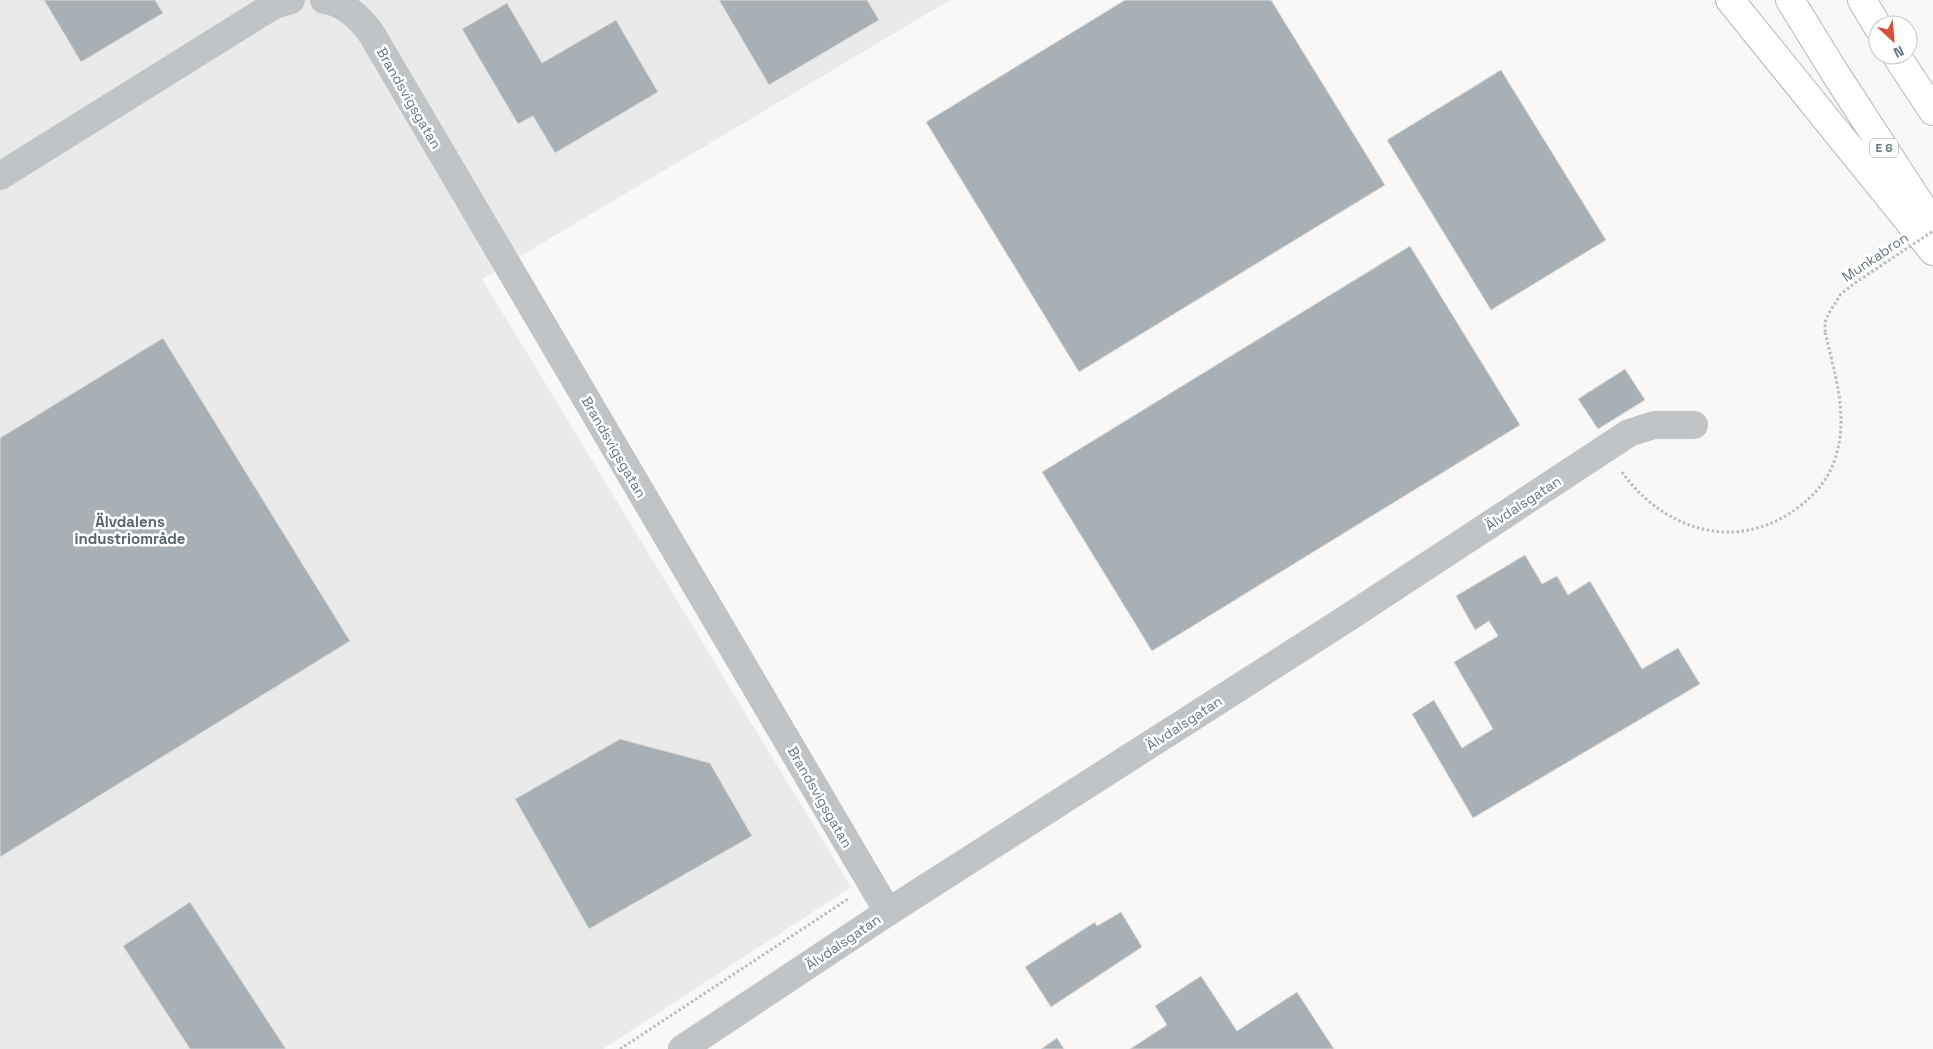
<svg xmlns="http://www.w3.org/2000/svg" width="1933" height="1049" font-family="'Space Grotesk',sans-serif">
	<style>
		.built { fill: #e9eae9 }
		.building { fill: #a8b0b5; stroke: #dadad9 }
		.lines { fill: none; stroke-linecap: round; stroke-linejoin: round }
		.highway-casing { stroke: #b3b8ba; stroke-width: 30 }
		.path { stroke: #babdbf; stroke-width: 3; stroke-dasharray: 2.5 2.5; stroke-linecap: butt }
		.minor { stroke: #c0c4c7; stroke-width: 28 }
		.highway { stroke: #fff; stroke-width: 28 }
		.path-bridge { stroke: #babdbf; stroke-width: 3; stroke-dasharray: 2.5 2.5; stroke-linecap: butt }
		.labels { text-anchor: middle; stroke-width: 5; stroke-linejoin: round; paint-order: stroke }
		.shield { fill: #fff; stroke: #949fa5; stroke-width: 1 }
		.shield-label { font-size: 12px; font-weight: bold; fill: #66767f }
		.street-label { font-size: 14px; fill: #66767f; stroke: #fff }
		.neighbourhood-label { font-size: 15px; font-weight: bold; fill: #57646b; stroke: #fff }
	</style>
	<rect width="100%" height="100%" fill="#f9f8f6"/>
	<!-- built -->
	<polygon class="built" points="0,0 950,0 482,279 851,887 603,1049 0,1049"/>
	<!-- building -->
	<g class="building">
		<polygon points="44,0 155,0 163,13 81,62"/>
		<polygon points="719,0 867,0 879,20 769,85"/>
		<polygon points="1125,0 1271,0 1385,185 1079,372 926,122"/>
		<polygon points="507,3 542,63 616,20 658,92 555,153 533,116 518,124 462,29"/>
		<polygon points="1501,70 1606,240 1491,310 1387,140"/>
		<polygon points="1410,246 1520,425 1152,651 1042,472"/>
		<polygon points="163,338 350,641 0,857 0,438"/>
		<polygon points="1625,369 1645,400 1598,429 1578,399"/>
		<polygon points="1525,555 1542,584 1557,576 1568,595 1590,581 1642,669 1678,648 1700,684 1473,818 1412,714 1434,700 1462,748 1493,729 1454,662 1498,636 1489,621 1475,630 1456,596"/>
		<polygon points="620,739 710,763 752,836 589,929 515,799"/>
		<polygon points="190,902 286,1049 190,1049 123,946"/>
		<polygon points="1121,912 1142,947 1051,1007 1025,967 1095,922 1097,926"/>
		<polygon points="1201,976 1237,1031 1297,992 1334,1049 1130,1049 1167,1025 1155,1006"/>
		<polygon points="1057,1038 1064,1049 1041,1049"/>
	</g>
	<g class="lines">
		<defs>
			<g id="highway">
				<polyline points="1730,0 1933,251"/>
				<polyline points="1790,0 1835,73 1933,224"/>
				<polyline points="1862,0 1878,27"/>
				<polyline points="1896,55 1933,111"/>
			</g>
		</defs>
		<!-- highway casing -->
		<use href="#highway" class="highway-casing"/>
		<!-- path -->
		<g class="path">
			<path d="M 1622,472 C 1663,530 1736,553 1796,509 C 1817,494 1831,476 1837,452 C 1848,413 1834,371 1825,332"/>
			<polyline points="620,1049 848,899"/>
		</g>
		<!-- minor -->
		<g class="minor">
			<path d="M 324,0 C 344,3 360,18 371,33 L 888,912"/>
			<polyline points="0,176 274,5 291,0"/>
			<polyline points="682,1049 888,912 1346,619 1629,433 1654,425 1694,425"/>
		</g>
		<!-- highway -->
		<use href="#highway" class="highway"/>
		<!-- path-bridge -->
		<polyline class="path-bridge" points="1825,332 1825,322 1829,313 1841,294 1855,283 1933,231"/>
	</g>
	<g class="labels">
		<!-- shield labels -->
		<rect class="shield" x="1870" y="138.5" width="28" height="19" rx="4"/>
		<g class="shield-label">
			<text x="1884" y="152">E 6</text>
		</g>
		<!-- street labels -->
		<g class="street-label">
			<text transform="translate(409 98) rotate(60)" y="5">Brandsvigsgatan</text>
			<text transform="translate(1875 257) rotate(-34)" y="5">Munkabron</text>
			<text transform="translate(614 447) rotate(60)" y="5">Brandsvigsgatan</text>
			<text transform="translate(1523 503) rotate(-33)" y="5">Älvdalsgatan</text>
			<text transform="translate(1184 723) rotate(-33)" y="5">Älvdalsgatan</text>
			<text transform="translate(820 797) rotate(60)" y="5">Brandsvigsgatan</text>
			<text transform="translate(843 942) rotate(-34)" y="5">Älvdalsgatan</text>
		</g>
		<!-- neighbourhood labels -->
		<g class="neighbourhood-label">
			<text x="130" y="527">Älvdalens<tspan x="130" dy="17">industriområde</tspan></text>
		</g>
	</g>
	<!-- north arrow -->
	<g transform="translate(1893 40) rotate(154)"><circle r="24" fill="#ffffff" stroke="#c2c8cc"/>
	<path d="M0-4L9 19L0 12L-9 19Z" fill="#d5513a"/>
	<text y="-8" font-size="14" font-weight="bold" text-anchor="middle" fill="#66767f">N</text>
	</g>
</svg>
